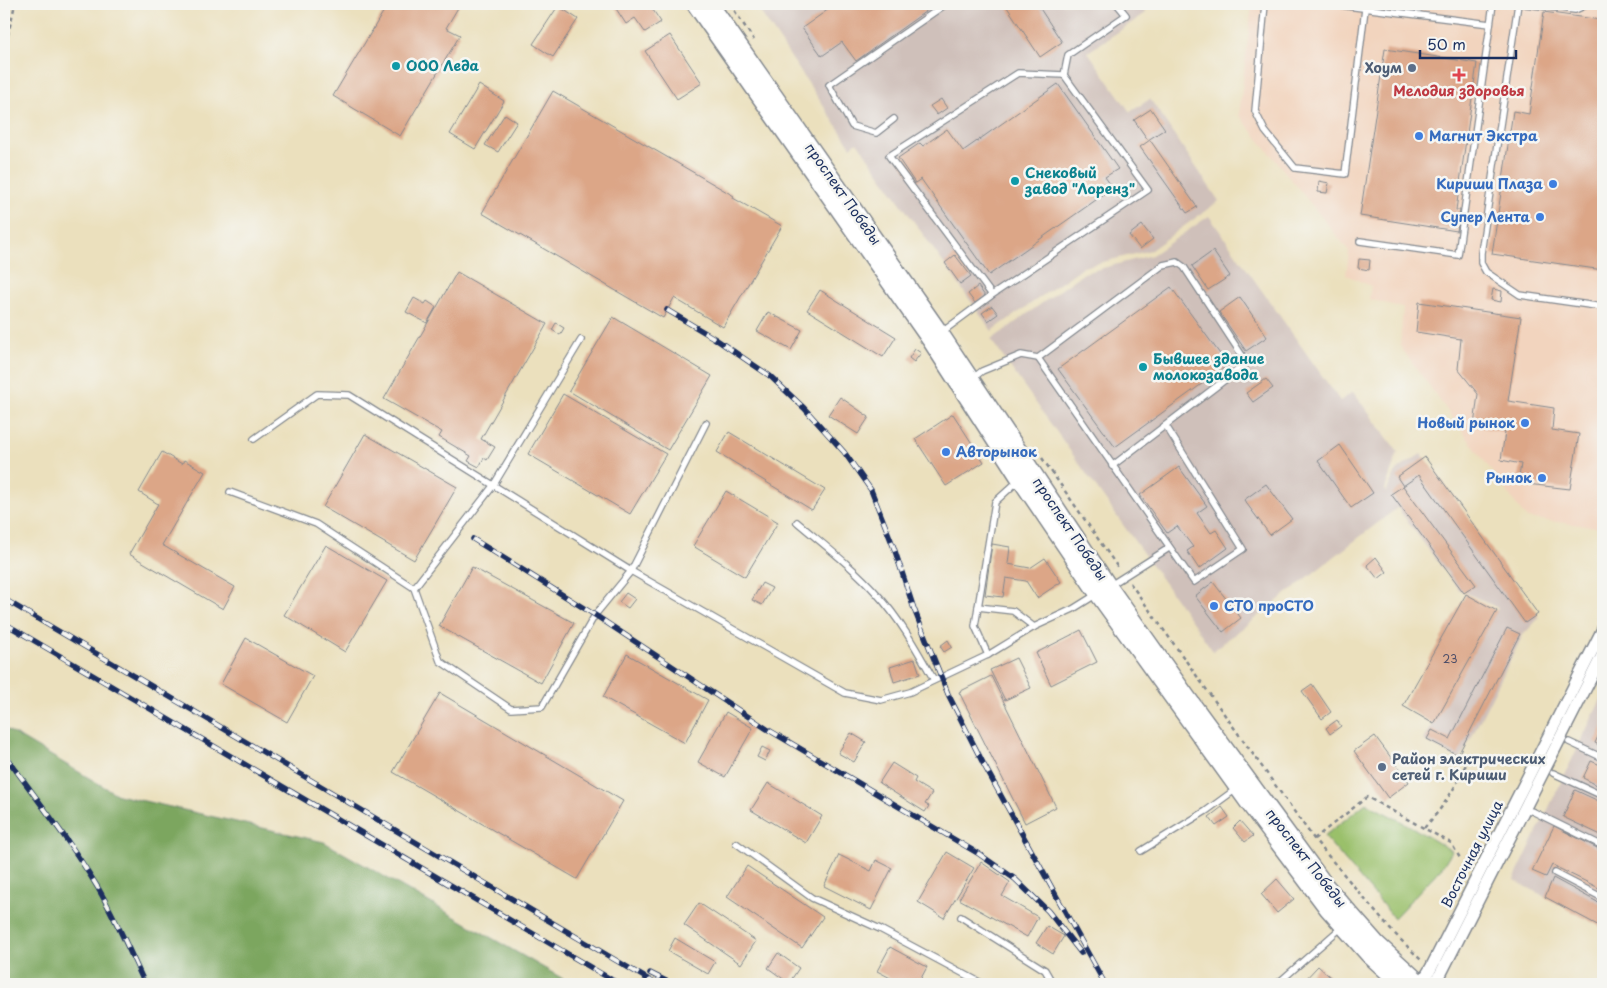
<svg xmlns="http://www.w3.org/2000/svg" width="1607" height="988" font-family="'Playpen Sans',sans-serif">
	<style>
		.built { fill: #f2d4be }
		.industrial { fill: #cfc0ba }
		.green { fill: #9ac06b; stroke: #5a7864 }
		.forest { fill: #7ba65f; stroke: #4b6a5e }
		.building { fill: #dca687 }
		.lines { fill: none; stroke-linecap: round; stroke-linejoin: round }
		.service-casing { stroke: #83888e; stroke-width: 8 }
		.minor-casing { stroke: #83888e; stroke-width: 14 }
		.secondary-casing { stroke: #83888e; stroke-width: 19 }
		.path { stroke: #83888e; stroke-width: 2.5; stroke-dasharray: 4 4; stroke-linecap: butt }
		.service { stroke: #fff; stroke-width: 5.5 }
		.minor { stroke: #fff; stroke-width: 11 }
		.secondary { stroke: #fff; stroke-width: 16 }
		.rail-casing { stroke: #1b2f5e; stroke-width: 5.5 }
		.rail { stroke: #f6f6f2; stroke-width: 4; stroke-dasharray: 11; stroke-linecap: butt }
		.culture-dot { fill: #0f9aa8; stroke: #f6f6f2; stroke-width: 2 }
		.service-dot { fill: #5c6f8a; stroke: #f6f6f2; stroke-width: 2 }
		.health-dot { fill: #e0444e; stroke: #f6f6f2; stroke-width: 2 }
		.shop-dot { fill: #3f7fe0; stroke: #f6f6f2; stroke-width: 2 }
		.labels { text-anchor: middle; stroke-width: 5; stroke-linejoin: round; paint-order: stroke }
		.number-label { font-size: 11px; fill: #4b4d68 }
		.culture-label { font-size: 14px; font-weight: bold; fill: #0d838f; stroke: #f6f6f2; text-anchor: start }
		.service-label { font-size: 14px; font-weight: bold; fill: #4e5e75; stroke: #f6f6f2; text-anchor: end }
		.health-label { font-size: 14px; font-weight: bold; fill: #be3a42; stroke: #f6f6f2 }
		.shop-label { font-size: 14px; font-weight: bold; fill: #366cbe; stroke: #f6f6f2; text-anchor: end }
		.street-label { font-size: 14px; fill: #1b2f5e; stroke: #f6f6f2 }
	</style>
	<rect width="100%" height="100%" fill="#f6f6f2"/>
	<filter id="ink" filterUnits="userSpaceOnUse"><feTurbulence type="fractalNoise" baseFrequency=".02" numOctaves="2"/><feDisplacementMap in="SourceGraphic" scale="10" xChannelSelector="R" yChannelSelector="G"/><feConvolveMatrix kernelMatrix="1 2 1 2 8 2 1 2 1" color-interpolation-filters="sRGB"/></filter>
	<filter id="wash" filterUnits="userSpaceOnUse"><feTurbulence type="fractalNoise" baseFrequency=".0096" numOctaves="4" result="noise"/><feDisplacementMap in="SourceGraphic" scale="20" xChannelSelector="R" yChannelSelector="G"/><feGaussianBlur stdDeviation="1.12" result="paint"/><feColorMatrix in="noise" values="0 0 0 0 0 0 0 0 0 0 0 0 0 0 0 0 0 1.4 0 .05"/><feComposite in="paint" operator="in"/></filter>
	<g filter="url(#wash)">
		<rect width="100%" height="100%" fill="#ebe0bd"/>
		<!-- built -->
		<polygon class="built" points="1252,4 1603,4 1603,528 1526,518 1400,346 1403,308 1369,299 1371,286 1346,275 1349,251 1239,115"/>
		<!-- industrial -->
		<g class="industrial">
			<polygon points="764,4 1140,4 1146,13 1088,52 1130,112 1150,99 1219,201 1151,250 1083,267 992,331 857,142 851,147 759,10 765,6"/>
			<polygon points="1209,216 1340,401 1353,392 1398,452 1385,489 1386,492 1396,471 1421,454 1539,618 1523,635 1460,760 1423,740 1498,608 1458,589 1396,506 1397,508 1213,651 991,340 1084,273 1152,255"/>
			<polygon points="1603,695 1603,928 1514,880"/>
		</g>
		<!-- green -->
		<polygon class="green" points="1366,803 1410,826 1452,851 1442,867 1394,918 1324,836"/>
		<!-- forest -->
		<polygon class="forest" points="4,728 118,795 324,842 572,984 4,984"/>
		<g id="blocks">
			<!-- building -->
			<g class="building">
				<polygon points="388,4 455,4 459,6 446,28 460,35 400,136 333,96"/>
				<polygon points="613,4 649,4 661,22 645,32 635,18 626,24"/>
				<polygon points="836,4 936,4 856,61 842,42 822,56 802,28"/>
				<polygon points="1005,4 1037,4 1062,42 1040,57"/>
				<polygon points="558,6 578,19 553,57 533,44"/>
				<polygon points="1544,12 1601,20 1603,14 1603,270 1492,254 1513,111 1529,114"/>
				<polygon points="670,35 702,83 677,99 645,51"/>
				<polygon points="1385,49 1477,63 1456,210 1460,210 1457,231 1360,216"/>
				<polygon points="1058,84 1118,169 1105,177 1113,188 989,275 921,179 915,183 898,158 920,143 923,146 947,129 963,151"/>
				<polygon points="479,85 504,101 475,149 450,134"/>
				<polygon points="553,91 734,196 733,198 782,226 723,327 674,298 663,318 482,213"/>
				<polygon points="941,99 947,108 937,115 930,106"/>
				<polygon points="1151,109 1165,129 1148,140 1134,120"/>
				<polygon points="505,114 517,122 498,152 485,145"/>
				<polygon points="1150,140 1197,207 1187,213 1140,147"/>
				<polygon points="1319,181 1329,183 1327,193 1318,192"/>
				<polygon points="1142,225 1153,239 1140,249 1129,235"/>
				<polygon points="1213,251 1230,276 1208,290 1192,266"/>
				<polygon points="955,255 971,276 960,284 945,263"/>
				<polygon points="1359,259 1370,260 1369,270 1358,268"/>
				<polygon points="457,272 547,324 481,439 495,447 487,460 484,458 479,467 468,461 471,456 439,437 442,432 384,399"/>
				<polygon points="978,286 985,296 975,303 968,294"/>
				<polygon points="1171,287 1228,365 1115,447 1058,369"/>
				<polygon points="1493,289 1502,291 1501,302 1491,300"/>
				<polygon points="820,290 896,337 883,357 807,310"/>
				<polygon points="1240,297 1267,337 1246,351 1219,312"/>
				<polygon points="414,298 425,304 427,301 436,307 427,323 406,312"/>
				<polygon points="1419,302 1521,317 1508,401 1554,408 1552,430 1579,434 1570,489 1518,483 1521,464 1501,460 1505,432 1474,426 1478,394 1458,369 1461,339 1416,332"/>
				<polygon points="992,306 998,314 988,321 982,313"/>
				<polygon points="768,312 802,330 791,350 757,331"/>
				<polygon points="613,317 712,376 668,450 569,391"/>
				<polygon points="556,323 564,328 560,335 552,330"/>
				<polygon points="915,349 921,353 914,362 909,358"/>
				<polygon points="1266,379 1273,388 1253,402 1246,393"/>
				<polygon points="563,394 666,454 630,514 528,454"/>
				<polygon points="840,397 869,417 858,434 828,415"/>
				<polygon points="953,414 984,462 946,486 915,439"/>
				<polygon points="729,432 825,490 812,510 717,452"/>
				<polygon points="365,434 457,487 414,560 323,507"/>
				<polygon points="1340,445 1373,493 1351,508 1318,461"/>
				<polygon points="162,452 182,464 184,460 205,472 162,545 235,587 223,609 129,554 158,504 139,492"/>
				<polygon points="1425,457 1538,614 1525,623 1419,475 1403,486 1397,477"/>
				<polygon points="1179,467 1207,506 1197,513 1211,533 1216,530 1228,548 1199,569 1187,551 1193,547 1177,526 1167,533 1140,495"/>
				<polygon points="1266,484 1292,519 1270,535 1244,500"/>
				<polygon points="1403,486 1476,585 1464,593 1391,494"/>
				<polygon points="726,491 778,522 745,577 693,546"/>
				<polygon points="992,544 1010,547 1008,564 1030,568 1045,558 1061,582 1037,598 1026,581 1006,578 1003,597 985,595"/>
				<polygon points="326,545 387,581 345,652 284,615"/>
				<polygon points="1376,557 1387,572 1378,579 1367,565"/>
				<polygon points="472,567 574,623 541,683 439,626"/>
				<polygon points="1213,582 1241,618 1223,632 1195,596"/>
				<polygon points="762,583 772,588 762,605 752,600"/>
				<polygon points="626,593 635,599 628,608 619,602"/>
				<polygon points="1466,594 1497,611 1434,724 1403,706"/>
				<polygon points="1507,628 1520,634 1458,755 1427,739 1432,730 1450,739"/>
				<polygon points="1081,630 1097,662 1051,685 1036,653"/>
				<polygon points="246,638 313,676 287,722 221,684"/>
				<polygon points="948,640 952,647 944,652 940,646"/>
				<polygon points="627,654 708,700 685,743 603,697"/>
				<polygon points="1016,658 1031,688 1005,700 990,670"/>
				<polygon points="915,659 920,674 894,682 890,667"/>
				<polygon points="991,676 1056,807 1025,823 959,692"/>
				<polygon points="1312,684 1331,712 1322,719 1302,691"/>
				<polygon points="440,693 623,801 577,879 393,772"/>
				<polygon points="726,712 753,728 725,777 698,762"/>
				<polygon points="1337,720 1341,726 1330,734 1326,728"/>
				<polygon points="1603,726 1603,747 1595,743"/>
				<polygon points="851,733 866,742 854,762 838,753"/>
				<polygon points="1375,736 1409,782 1388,798 1354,751"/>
				<polygon points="762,747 770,751 765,761 757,757"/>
				<polygon points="1591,761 1603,766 1603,788 1583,778"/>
				<polygon points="892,763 916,778 914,782 932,793 925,804 929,806 925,812 879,783"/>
				<polygon points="768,783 822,816 806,843 751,810"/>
				<polygon points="1575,790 1603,803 1603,836 1563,817"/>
				<polygon points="1222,807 1229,817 1216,826 1209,817"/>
				<polygon points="1240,821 1253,836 1245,842 1233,828"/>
				<polygon points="1554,826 1603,851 1603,890 1552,865 1546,877 1532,871"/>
				<polygon points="947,852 974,868 944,918 918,902"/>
				<polygon points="839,855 871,871 876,860 892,868 871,910 824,886"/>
				<polygon points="981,862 1010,882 1002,896 1038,917 1027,937 959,899"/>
				<polygon points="747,866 823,917 802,948 727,897"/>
				<polygon points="1553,878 1603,905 1603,928 1545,897"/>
				<polygon points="1277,879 1294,899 1277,913 1261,894"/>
				<polygon points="699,903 756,941 741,964 684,925"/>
				<polygon points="1047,926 1064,936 1053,954 1036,943"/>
				<polygon points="675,938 715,962 708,974 668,951"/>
				<polygon points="890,947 927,967 918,984 902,984 877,971"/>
				<polygon points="778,953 799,968 789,983 768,968"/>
				<polygon points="1318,966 1338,984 1301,984"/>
			</g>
		</g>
	</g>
	<g filter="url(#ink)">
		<use href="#blocks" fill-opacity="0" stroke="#83888e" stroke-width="1"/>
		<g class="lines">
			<defs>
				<g id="service">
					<polyline points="1265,4 1255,111 1265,131 1295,168 1345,174 1365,9"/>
					<polyline points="1331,4 1490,24"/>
					<polyline points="1518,4 1481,253 1481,263 1486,272 1520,295 1603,307"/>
					<polyline points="1525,4 1575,10 1588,4"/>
					<polyline points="1064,75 1068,55 1126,15 1117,4"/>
					<polyline points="894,119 876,133 852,126 829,85 946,4"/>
					<polyline points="1360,241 1458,255 1493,4"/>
					<polyline points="942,332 992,295 1148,190 1064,75 1018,73 889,156 992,295"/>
					<polyline points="1038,358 1194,582 1243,549 1166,426"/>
					<polyline points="972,379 982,371 1021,355 1038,358 1163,265 1177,262 1184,267 1247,363 1112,466"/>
					<polyline points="706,423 631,571 845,693 881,700 910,692 988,655 1034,627 1073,609 1097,594"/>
					<polyline points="230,492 316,524 414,588 440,661 511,709 542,707 595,615 631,571 349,395 317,394 254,439"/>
					<path d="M 797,522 C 824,545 853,567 877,594 C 900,619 917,650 934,680"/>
					<polyline points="1109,586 1169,548"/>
					<polyline points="414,588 493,486 581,340"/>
					<polyline points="978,607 1013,611 1034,627"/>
					<polyline points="988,655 975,626 995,502 1018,481"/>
					<polyline points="1569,742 1603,758"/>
					<polyline points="1553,773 1603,796"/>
					<polyline points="1525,809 1534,812 1603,846"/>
					<polyline points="736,843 812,898 880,929 983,984"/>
					<polyline points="1141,851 1206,811 1236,789"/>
					<polyline points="1555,873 1603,898"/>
					<polyline points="961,917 1045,970 1053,984"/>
					<polyline points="1277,984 1342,927"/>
					<polyline points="1380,984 1389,977"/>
				</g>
				<g id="minor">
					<polyline points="1421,984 1431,968 1603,629"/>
					<polyline points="1433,984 1440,975 1603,654"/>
				</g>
				<g id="secondary">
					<polyline points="695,4 931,341 1020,479 1098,594 1253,809 1328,909 1368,954 1401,984"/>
					<polyline points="710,4 940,333 1109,587 1187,697 1325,885 1377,944 1421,984"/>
				</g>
			</defs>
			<!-- service casing -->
			<use href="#service" class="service-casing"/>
			<!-- minor casing -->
			<use href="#minor" class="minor-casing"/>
			<!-- secondary casing -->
			<use href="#secondary" class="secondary-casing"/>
			<!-- path -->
			<g class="path">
				<polyline points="730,4 754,40"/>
				<polyline points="4,67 7,39 15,4"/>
				<polyline points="1042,458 1119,569"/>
				<polyline points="1130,583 1314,839 1390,929 1423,962"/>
				<polyline points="1597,620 1603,608"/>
				<path d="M 1424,828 C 1443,808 1456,787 1467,762"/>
				<polyline points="1314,839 1367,797 1451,843 1460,858"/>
			</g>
			<!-- service -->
			<use href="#service" class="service"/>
			<!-- minor -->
			<use href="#minor" class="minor"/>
			<!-- secondary -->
			<use href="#secondary" class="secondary"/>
			<defs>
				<g id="rail">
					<polyline points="667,310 714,338 770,376 804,408 844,452 871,490 894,548 914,609 948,694 984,765 1105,984"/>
					<polyline points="473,539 595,615 767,729 979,854 1015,879 1048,911 1081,953"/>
					<polyline points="4,599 656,984"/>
					<polyline points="4,623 619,984"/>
					<path d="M 4,754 C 36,798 70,841 98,888 C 116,919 130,952 145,984"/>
					<polyline points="650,973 672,984"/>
				</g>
			</defs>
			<!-- rail casing -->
			<use href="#rail" class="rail-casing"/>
			<!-- rail -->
			<use href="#rail" class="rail"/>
		</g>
	</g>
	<!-- markers -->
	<g class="culture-dot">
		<circle cx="396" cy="66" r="5"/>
		<circle cx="1015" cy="181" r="5"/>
		<circle cx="1143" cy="367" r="5"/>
	</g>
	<g class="service-dot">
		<circle cx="1412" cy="68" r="5"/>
		<circle cx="1382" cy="767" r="5"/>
	</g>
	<path class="health-dot" d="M1456.5 67.5h5v5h5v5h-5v5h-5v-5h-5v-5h5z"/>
	<g class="shop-dot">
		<circle cx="1419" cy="136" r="5"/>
		<circle cx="1553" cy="184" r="5"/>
		<circle cx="1540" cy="217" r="5"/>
		<circle cx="1525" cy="423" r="5"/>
		<circle cx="946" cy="452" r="5"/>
		<circle cx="1542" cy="478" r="5"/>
		<circle cx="1214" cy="606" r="5"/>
	</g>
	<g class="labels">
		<!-- number labels -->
		<g class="number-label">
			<text x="1450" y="663">23</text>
		</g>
		<!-- culture labels -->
		<g class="culture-label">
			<text x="406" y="71">ООО Леда</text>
			<text x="1025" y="178">Снековый<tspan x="1025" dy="16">завод "Лоренз"</tspan></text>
			<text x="1153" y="364">Бывшее здание<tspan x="1153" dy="16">молокозавода</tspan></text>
		</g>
		<!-- service labels -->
		<g class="service-label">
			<text x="1402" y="73">Хоум</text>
			<text x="1392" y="764" text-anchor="start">Район электрических<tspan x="1392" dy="16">сетей г. Кириши</tspan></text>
		</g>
		<!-- health labels -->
		<g class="health-label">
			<text x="1459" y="96">Мелодия здоровья</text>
		</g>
		<!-- shop labels -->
		<g class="shop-label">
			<text x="1429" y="141" text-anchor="start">Магнит Экстра</text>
			<text x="1543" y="189">Кириши Плаза</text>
			<text x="1530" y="222">Супер Лента</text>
			<text x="1515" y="428">Новый рынок</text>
			<text x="956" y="457" text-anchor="start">Авторынок</text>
			<text x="1532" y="483">Рынок</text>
			<text x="1224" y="611" text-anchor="start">СТО проСТО</text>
		</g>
		<!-- street labels -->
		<g class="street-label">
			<text transform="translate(843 194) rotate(55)" y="5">проспект Победы</text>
			<text transform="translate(1070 529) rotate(56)" y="5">проспект Победы</text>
			<text transform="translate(1472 854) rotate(-63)" y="5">Восточная улица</text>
			<text transform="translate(1306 858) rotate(52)" y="5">проспект Победы</text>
		</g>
	</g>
	<!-- margin -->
	<rect width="1607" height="988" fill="none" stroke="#f6f6f2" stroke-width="20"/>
	<!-- scale -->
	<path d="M1420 50v8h96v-8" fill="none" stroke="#1b2f5e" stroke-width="2.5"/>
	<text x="1427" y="50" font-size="15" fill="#1b2f5e" stroke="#f6f6f2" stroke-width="4" paint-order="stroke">50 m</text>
</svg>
